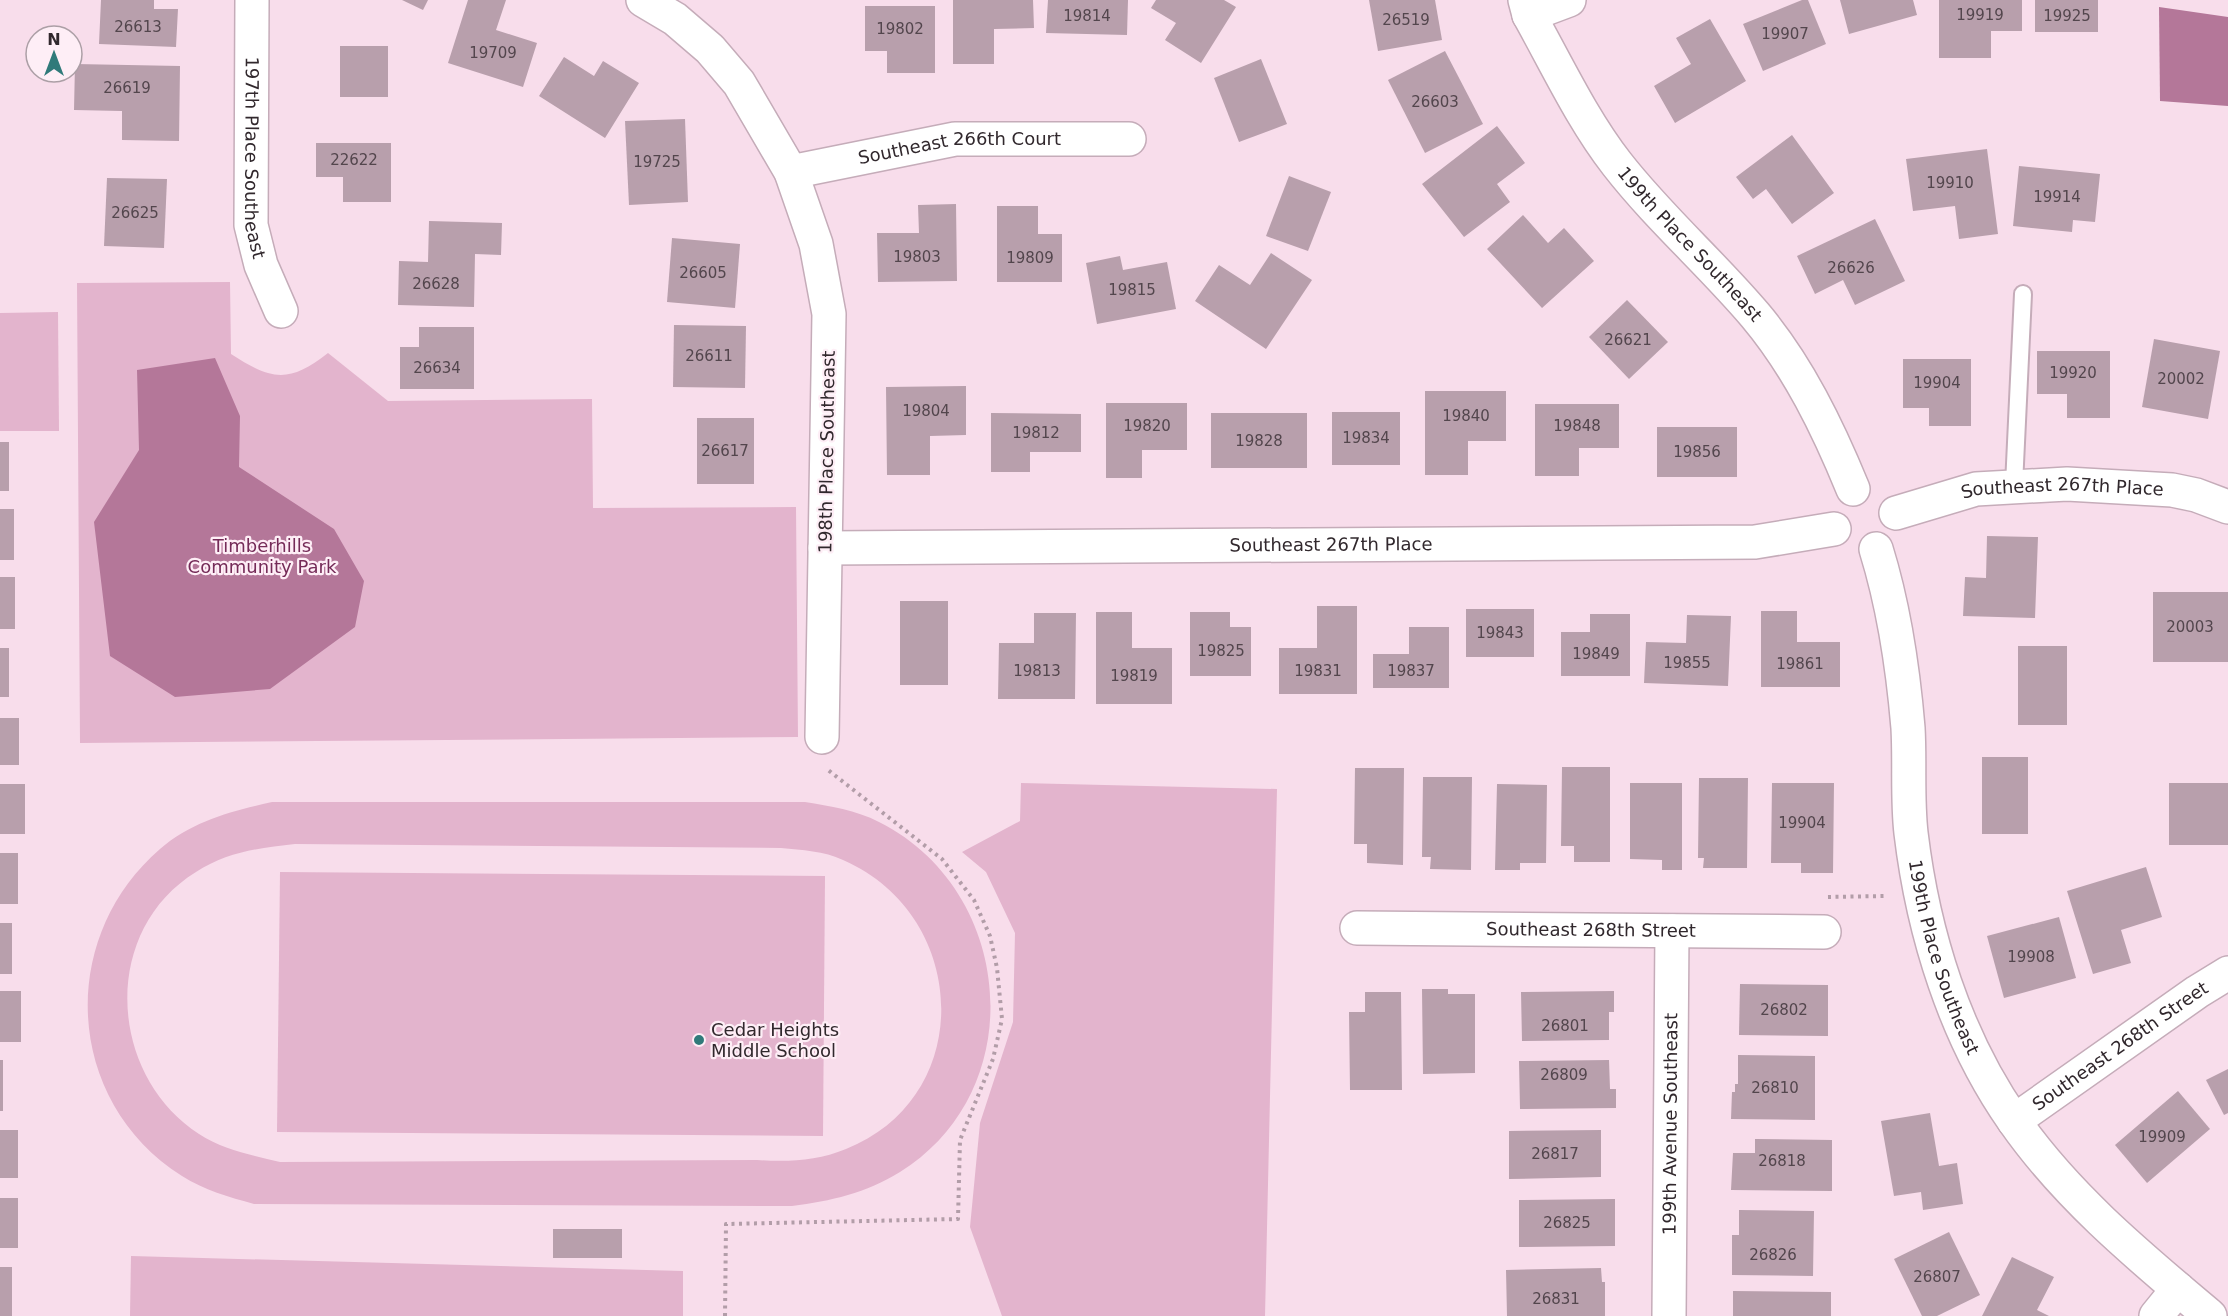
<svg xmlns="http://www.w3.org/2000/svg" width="2228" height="1316" font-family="'DejaVu Sans',sans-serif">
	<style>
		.green { fill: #e3b4cd; fill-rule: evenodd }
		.water { fill: #b47799 }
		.building { fill: #b89fac }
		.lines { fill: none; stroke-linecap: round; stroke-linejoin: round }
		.service-casing { stroke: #c5acb9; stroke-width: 20 }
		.minor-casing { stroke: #c5acb9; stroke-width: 36 }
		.path { stroke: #b29da8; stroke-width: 4; stroke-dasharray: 3 4.5; stroke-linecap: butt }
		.service { stroke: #fff; stroke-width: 16 }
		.minor { stroke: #fff; stroke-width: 33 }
		.poi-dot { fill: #307a7a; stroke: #feeef6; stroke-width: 2 }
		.labels { text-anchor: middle; stroke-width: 4.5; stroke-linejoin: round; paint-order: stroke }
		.number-label { font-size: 15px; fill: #53464d }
		.street-label { font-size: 18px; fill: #31282d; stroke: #feeef6 }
		.park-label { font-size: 18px; fill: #752b58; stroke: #feeef6 }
		.poi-label { font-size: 18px; fill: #31282d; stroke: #feeef6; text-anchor: start }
	</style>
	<rect width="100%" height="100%" fill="#f8ddeb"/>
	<!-- green -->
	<g class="green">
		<path d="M 230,282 L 231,354 C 271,380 289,384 328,353 L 388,401 L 592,399 L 593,508 L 796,507 L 798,737 L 80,743 L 77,283 Z"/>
		<polygon points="58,312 59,431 0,431 0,313"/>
		<polygon points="1021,783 1277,789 1265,1316 1002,1316 970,1227 980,1123 1013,1022 1015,933 986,872 962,852 1020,821"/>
		<path d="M 272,802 L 805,802 C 830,806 856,810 879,822 C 1015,890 1032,1090 900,1172 C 866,1193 831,1201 792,1206 L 254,1204 C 229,1197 204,1190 182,1176 C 65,1102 56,939 160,849 C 192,821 232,811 272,802 ZM 295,844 L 781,848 C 802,850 824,851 843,860 C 970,915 977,1097 846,1149 C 817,1161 788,1162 757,1160 L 280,1162 C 252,1155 223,1150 199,1134 C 108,1075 100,931 196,872 C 227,852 259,848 295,844 Z"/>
		<polygon points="280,872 825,876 823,1136 277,1132"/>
		<polygon points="131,1256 683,1271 683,1316 130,1316"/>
	</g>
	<!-- water -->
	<g class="water">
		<polygon points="2159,7 2228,17 2228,106 2160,101"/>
		<polygon points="215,358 240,416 239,467 334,529 364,581 355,627 270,689 175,697 110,656 94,522 139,450 137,370"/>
	</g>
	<!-- building -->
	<g class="building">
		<polygon points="101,0 154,0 154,9 178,9 176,47 99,44"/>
		<polygon points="402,0 428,0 423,10"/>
		<polygon points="468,0 506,0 496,30 537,43 523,87 448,63"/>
		<polygon points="953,0 1033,0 1034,28 994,29 994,64 953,64"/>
		<polygon points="1048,0 1128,0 1127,35 1046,33"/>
		<polygon points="1156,0 1224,0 1236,7 1201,63 1165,40 1176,23 1151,8"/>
		<polygon points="1369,0 1435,0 1442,40 1378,51"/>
		<polygon points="1802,0 1808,0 1826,44 1763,71 1743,24"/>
		<polygon points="1840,0 1913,0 1917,15 1849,34"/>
		<polygon points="1939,0 2022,0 2022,31 1991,31 1991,58 1939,58"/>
		<rect x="2035" y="0" width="63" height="32"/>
		<polygon points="865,6 935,6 935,73 887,73 887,51 865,51"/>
		<polygon points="1710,19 1746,81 1675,123 1654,86 1691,64 1676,38"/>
		<rect x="340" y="46" width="48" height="51"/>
		<polygon points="1445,51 1483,124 1425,153 1388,80"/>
		<polygon points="564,57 594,76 603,61 639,83 605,138 539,96"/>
		<polygon points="1261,59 1287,124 1239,142 1214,78"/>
		<polygon points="75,64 180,66 179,141 122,140 122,111 74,110"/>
		<polygon points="685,119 688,202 629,205 625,121"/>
		<polygon points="1497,126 1525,163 1497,184 1510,202 1464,237 1422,184"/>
		<polygon points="1792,135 1834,193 1792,224 1766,189 1753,199 1736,177"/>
		<polygon points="316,143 391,143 391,202 343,202 343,177 316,177"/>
		<polygon points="1987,149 1998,234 1959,239 1955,206 1913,211 1906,159"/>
		<polygon points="2019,166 2100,174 2095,222 2073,220 2072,232 2013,226"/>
		<polygon points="1289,176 1331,192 1308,251 1266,236"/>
		<polygon points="107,178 167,179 164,248 104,246"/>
		<polygon points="956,204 957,281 878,282 877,233 919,233 918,205"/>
		<polygon points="997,206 1038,206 1038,234 1062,234 1062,282 997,282"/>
		<polygon points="1523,215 1548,243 1564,228 1594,261 1542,308 1487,249"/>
		<polygon points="1875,219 1905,281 1855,305 1843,280 1815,294 1797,256"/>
		<polygon points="429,221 502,223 501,255 475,254 474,307 398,305 399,261 428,262"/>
		<polygon points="672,238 740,244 735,308 667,302"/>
		<polygon points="1271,253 1312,280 1266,349 1195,301 1219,265 1250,285"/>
		<polygon points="1120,256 1123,270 1167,262 1176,309 1097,324 1086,263"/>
		<polygon points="1627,300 1668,342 1629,379 1589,337"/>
		<polygon points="674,325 746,326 745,388 673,387"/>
		<polygon points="419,327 474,327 474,389 400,389 400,347 419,347"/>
		<polygon points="2154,339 2220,351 2208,419 2142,407"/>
		<polygon points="2037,351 2110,351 2110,418 2067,418 2067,394 2037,394"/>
		<polygon points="1903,359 1971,359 1971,426 1929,426 1929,408 1903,408"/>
		<polygon points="966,386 966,435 930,436 930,475 887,475 886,387"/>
		<polygon points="1425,391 1506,391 1506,441 1468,441 1468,475 1425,475"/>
		<polygon points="1106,403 1187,403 1187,450 1142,450 1142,478 1106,478"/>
		<polygon points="1535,404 1619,404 1619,448 1579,448 1579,476 1535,476"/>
		<rect x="1332" y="412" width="68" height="53"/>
		<polygon points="991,413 1081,414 1081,452 1030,452 1030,472 991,472"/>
		<rect x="1211" y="413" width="96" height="55"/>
		<rect x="697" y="418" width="57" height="66"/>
		<rect x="1657" y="427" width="80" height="50"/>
		<rect x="0" y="442" width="9" height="49"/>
		<rect x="0" y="509" width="14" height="51"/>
		<polygon points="1987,536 2038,537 2035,618 1963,616 1965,577 1986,578"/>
		<rect x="0" y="577" width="15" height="52"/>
		<rect x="2153" y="592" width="75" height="70"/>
		<rect x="900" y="601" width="48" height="84"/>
		<polygon points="1317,606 1357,606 1357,694 1279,694 1279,648 1317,648"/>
		<rect x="1466" y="609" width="68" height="48"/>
		<polygon points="1761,611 1797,611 1797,642 1840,642 1840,687 1761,687"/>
		<polygon points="1096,612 1132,612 1132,648 1172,648 1172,704 1096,704"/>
		<polygon points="1190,612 1230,612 1230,627 1251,627 1251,676 1190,676"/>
		<polygon points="1034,613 1076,613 1075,699 998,699 999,643 1034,643"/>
		<polygon points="1590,614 1630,614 1630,676 1561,676 1561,632 1590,632"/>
		<polygon points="1687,615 1731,616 1728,686 1644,683 1646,642 1686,643"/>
		<polygon points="1409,627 1449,627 1449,688 1373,688 1373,654 1409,654"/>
		<rect x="2018" y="646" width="49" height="79"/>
		<rect x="0" y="648" width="9" height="49"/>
		<rect x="0" y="718" width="19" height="47"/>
		<rect x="1982" y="757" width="46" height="77"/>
		<polygon points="1562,767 1610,767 1610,862 1574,862 1574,846 1561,846"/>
		<polygon points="1355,768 1404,768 1403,865 1367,863 1367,844 1354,844"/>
		<polygon points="1423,777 1472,777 1471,870 1430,869 1431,857 1422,857"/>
		<polygon points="1699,778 1748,778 1747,868 1703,868 1704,858 1698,858"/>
		<polygon points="1630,783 1682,783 1682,870 1662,870 1662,860 1630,859"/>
		<polygon points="1772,783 1834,783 1833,873 1801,873 1801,863 1771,863"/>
		<rect x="2169" y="783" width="59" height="62"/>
		<rect x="0" y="784" width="25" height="50"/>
		<polygon points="1497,784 1547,785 1546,863 1520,863 1520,870 1495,870"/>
		<rect x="0" y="853" width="18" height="51"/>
		<polygon points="2146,867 2162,917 2121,930 2131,963 2093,974 2067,891"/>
		<polygon points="2059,917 2076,978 2004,998 1987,936"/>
		<rect x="0" y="923" width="12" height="51"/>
		<polygon points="1740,984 1828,985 1828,1036 1739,1035"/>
		<polygon points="1422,989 1448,989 1448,994 1475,994 1475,1073 1423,1074"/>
		<rect x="0" y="991" width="21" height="51"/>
		<polygon points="1614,991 1614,1012 1609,1012 1609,1040 1522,1041 1521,992"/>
		<polygon points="1365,992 1401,992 1402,1090 1350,1090 1349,1012 1365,1012"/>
		<polygon points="1738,1055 1815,1056 1815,1120 1731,1119 1732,1092 1735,1092 1735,1084 1738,1084"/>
		<rect x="0" y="1060" width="3" height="51"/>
		<polygon points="1609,1060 1610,1089 1616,1089 1616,1108 1520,1109 1519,1061"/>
		<polygon points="2228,1069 2228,1113 2224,1115 2206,1080"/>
		<polygon points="2178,1091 2210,1129 2147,1183 2115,1145"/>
		<polygon points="1930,1113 1939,1166 1957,1163 1963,1204 1923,1210 1921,1192 1894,1196 1881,1121"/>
		<rect x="0" y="1130" width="18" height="48"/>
		<polygon points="1601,1130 1601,1177 1509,1179 1509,1131"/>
		<polygon points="1755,1139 1832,1140 1832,1191 1731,1190 1733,1153 1755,1153"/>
		<rect x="0" y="1198" width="18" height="50"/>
		<polygon points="1615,1199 1615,1246 1519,1247 1519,1200"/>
		<polygon points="1739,1210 1814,1211 1813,1276 1732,1275 1732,1235 1739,1235"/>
		<rect x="553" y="1229" width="69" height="29"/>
		<polygon points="1949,1232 1980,1295 1937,1316 1922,1316 1894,1259"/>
		<polygon points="2012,1257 2054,1277 2037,1310 2049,1316 1982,1316"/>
		<rect x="0" y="1267" width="12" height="49"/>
		<polygon points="1601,1268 1602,1282 1605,1282 1605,1316 1507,1316 1506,1270"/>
		<polygon points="1733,1291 1831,1292 1831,1316 1733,1316"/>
	</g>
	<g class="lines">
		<defs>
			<polyline id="service" points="2014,485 2023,294"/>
			<g id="minor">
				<path id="s1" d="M 252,0 L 251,225 L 261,265 L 281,311"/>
				<polyline points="643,0 675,19 710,49 739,83 791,172 816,244 829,314 822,737"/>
				<path id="s2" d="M 1525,0 L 1529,15 C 1557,65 1582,119 1617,164 C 1659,218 1711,263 1755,315 C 1798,366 1828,428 1853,489"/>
				<polyline points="1529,15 1569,0"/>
				<path id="s3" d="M 791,172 L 955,139 L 1129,139"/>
				<path id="s4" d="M 1896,513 L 1976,489 L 2067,484 L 2172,490 L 2196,495 L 2228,507"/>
				<path id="s5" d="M 825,548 L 1755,542 L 1834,529"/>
				<path id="s6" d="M 1876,549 C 1894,607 1903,668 1908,728 C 1910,763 1907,798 1911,833 C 1923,933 1955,1037 2014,1121 C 2067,1197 2140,1257 2210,1316"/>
				<path id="s7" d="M 1357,928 L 1824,932"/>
				<path id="s8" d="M 2014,1121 L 2197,992 L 2228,973"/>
				<path id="s9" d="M 1669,1316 L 1672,931"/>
				<polyline points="2156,1316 2178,1289"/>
			</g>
		</defs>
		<!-- service casing -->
		<use href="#service" class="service-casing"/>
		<!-- minor casing -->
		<use href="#minor" class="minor-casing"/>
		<!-- path -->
		<g class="path">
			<polyline points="1828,897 1886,896"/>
			<polyline points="725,1316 726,1224 958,1219 960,1140 993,1059 1002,1019 997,968 990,936 974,900 942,859 828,770"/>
		</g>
		<!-- service -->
		<use href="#service" class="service"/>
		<!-- minor -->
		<use href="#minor" class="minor"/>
	</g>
	<!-- markers -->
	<circle class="poi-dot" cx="699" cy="1040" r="6"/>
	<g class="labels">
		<!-- number labels -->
		<g class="number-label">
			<text x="1980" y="20">19919</text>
			<text x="1087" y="21">19814</text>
			<text x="2067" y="21">19925</text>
			<text x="1406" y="25">26519</text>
			<text x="138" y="32">26613</text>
			<text x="900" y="34">19802</text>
			<text x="1785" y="39">19907</text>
			<text x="493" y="58">19709</text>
			<text x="127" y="93">26619</text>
			<text x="1435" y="107">26603</text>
			<text x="354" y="165">22622</text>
			<text x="657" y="167">19725</text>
			<text x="1950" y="188">19910</text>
			<text x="2057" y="202">19914</text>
			<text x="135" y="218">26625</text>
			<text x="917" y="262">19803</text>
			<text x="1030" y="263">19809</text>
			<text x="1851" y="273">26626</text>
			<text x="703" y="278">26605</text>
			<text x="436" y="289">26628</text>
			<text x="1132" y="295">19815</text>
			<text x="1628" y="345">26621</text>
			<text x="709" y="361">26611</text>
			<text x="437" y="373">26634</text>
			<text x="2073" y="378">19920</text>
			<text x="2181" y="384">20002</text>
			<text x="1937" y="388">19904</text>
			<text x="926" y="416">19804</text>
			<text x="1466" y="421">19840</text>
			<text x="1147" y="431">19820</text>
			<text x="1577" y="431">19848</text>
			<text x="1036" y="438">19812</text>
			<text x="1366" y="443">19834</text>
			<text x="1259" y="446">19828</text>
			<text x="725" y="456">26617</text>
			<text x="1697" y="457">19856</text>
			<text x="2190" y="632">20003</text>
			<text x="1500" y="638">19843</text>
			<text x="1221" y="656">19825</text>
			<text x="1596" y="659">19849</text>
			<text x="1687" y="668">19855</text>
			<text x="1800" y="669">19861</text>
			<text x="1037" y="676">19813</text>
			<text x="1318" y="676">19831</text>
			<text x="1411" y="676">19837</text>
			<text x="1134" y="681">19819</text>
			<text x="1802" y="828">19904</text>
			<text x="2031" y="962">19908</text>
			<text x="1784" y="1015">26802</text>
			<text x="1565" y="1031">26801</text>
			<text x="1564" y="1080">26809</text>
			<text x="1775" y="1093">26810</text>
			<text x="2162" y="1142">19909</text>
			<text x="1555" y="1159">26817</text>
			<text x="1782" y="1166">26818</text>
			<text x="1567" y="1228">26825</text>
			<text x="1773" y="1260">26826</text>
			<text x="1937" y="1282">26807</text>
			<text x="1556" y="1304">26831</text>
		</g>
		<!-- street labels -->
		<g class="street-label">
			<text dy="6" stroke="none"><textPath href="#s3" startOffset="171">Southeast 266th Court</textPath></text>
			<text dy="6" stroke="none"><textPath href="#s1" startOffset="158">197th Place Southeast</textPath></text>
			<text dy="6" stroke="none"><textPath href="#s2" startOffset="297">199th Place Southeast</textPath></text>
			<text transform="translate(827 452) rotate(-89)" y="6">198th Place Southeast</text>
			<text dy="6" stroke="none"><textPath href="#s4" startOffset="170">Southeast 267th Place</textPath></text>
			<text dy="6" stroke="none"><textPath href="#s5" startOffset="506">Southeast 267th Place</textPath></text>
			<text dy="6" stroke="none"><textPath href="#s7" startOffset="234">Southeast 268th Street</textPath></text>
			<text dy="6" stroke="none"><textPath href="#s6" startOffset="416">199th Place Southeast</textPath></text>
			<text dy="6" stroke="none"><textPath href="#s8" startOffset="130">Southeast 268th Street</textPath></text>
			<text dy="6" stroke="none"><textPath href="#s9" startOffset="192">199th Avenue Southeast</textPath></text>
		</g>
		<!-- park labels -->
		<g class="park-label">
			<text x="262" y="552">Timberhills<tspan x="262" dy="21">Community Park</tspan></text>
		</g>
		<!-- poi labels -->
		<g class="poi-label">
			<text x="711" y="1036">Cedar Heights<tspan x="711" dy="21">Middle School</tspan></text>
		</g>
	</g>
	<!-- north arrow -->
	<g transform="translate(54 54)"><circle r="28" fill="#feeef6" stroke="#ac9fa6" stroke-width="1.5"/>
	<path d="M0-4.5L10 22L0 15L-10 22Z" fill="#307a7a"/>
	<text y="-9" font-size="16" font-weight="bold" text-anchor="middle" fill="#31282d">N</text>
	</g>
</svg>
